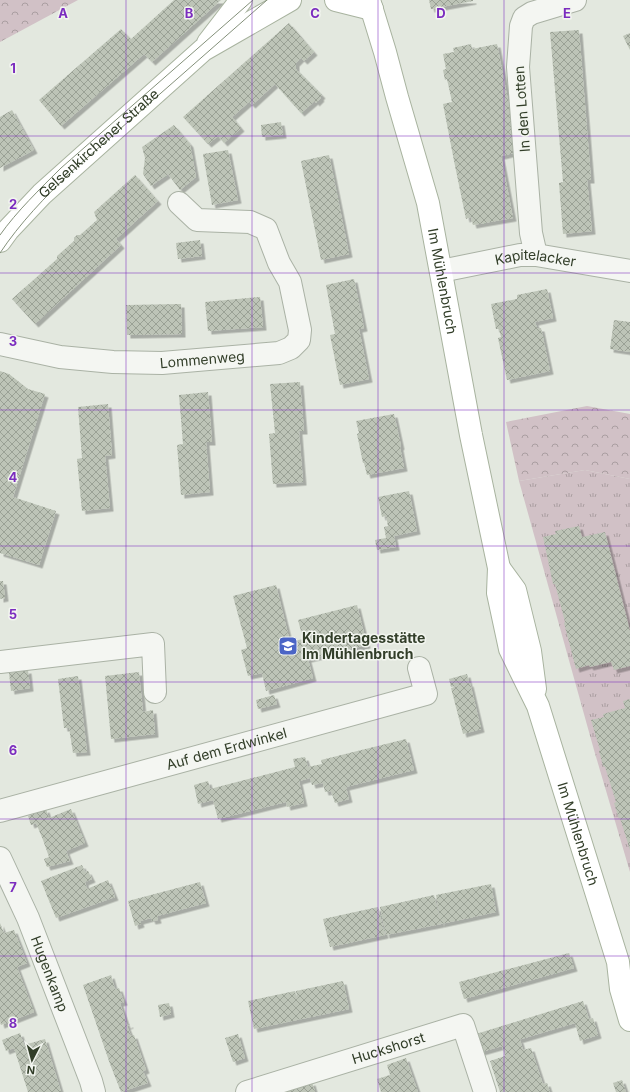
<svg xmlns="http://www.w3.org/2000/svg" width="630" height="1092" font-family="Inter,sans-serif">
	<style>
		.grass { fill: url(#grass-tufts) }
		.forest { fill: url(#forest-crowns) }
		.building { fill: url(#building-cross-hatch); filter: url(#shadow) }
		.lines { fill: none; stroke-linecap: round; stroke-linejoin: round }
		.minor-casing { stroke: #aab2a5; stroke-width: 24 }
		.major-casing { stroke: #a8b39f; stroke-width: 24 }
		.minor { stroke: #f4f6f2; stroke-width: 22 }
		.major { stroke: #fff; stroke-width: 22 }
		.tram { stroke: #84907a; stroke-width: 1 }
		.grid { fill: none; stroke: #7b2cbf; stroke-width: 1; stroke-opacity: 0.55 }
		.labels { text-anchor: middle; stroke-width: 3; stroke-linejoin: round; paint-order: stroke }
		.street-label { font-size: 14px; fill: #323e29; stroke: #f2f5ef }
		.poi-label { font-size: 14px; font-weight: bold; fill: #323e29; stroke: #f2f5ef; text-anchor: start }
		.grid-label { font-size: 13px; text-anchor: middle; font-weight: bold; fill: #7b2cbf; stroke: #f2f5ef; stroke-width: 3; stroke-linejoin: round; paint-order: stroke }
	</style>
	<defs>
		<pattern id="grass-tufts" width="24" height="20" patternUnits="userSpaceOnUse"><rect width="24" height="20" fill="#d1c1c6"/><path d="M3 7l-1-3M5 7V3M7 7l1-3M15 17l-1-3M17 17v-4M19 17l1-3" fill="none" stroke="#aa9ea1"/></pattern>
		<pattern id="forest-crowns" width="20" height="18" patternUnits="userSpaceOnUse"><rect width="20" height="18" fill="#d1c1c6"/><path d="M2 6a3 3 0 1 1 6 0M12 15a3 3 0 1 1 6 0" fill="none" stroke="#aa9ea1"/></pattern>
		<pattern id="building-cross-hatch" width="8" height="8" patternUnits="userSpaceOnUse"><rect width="8" height="8" fill="#bdc4b7"/><path d="M0 0l8 8M0 8l8-8" fill="none" stroke="#9aa195"/></pattern>
		<filter id="shadow"><feDropShadow dx="3.5" dy="3.5" stdDeviation="0" flood-color="#0004"/></filter>
	</defs>
	<rect width="100%" height="100%" fill="#e3e8df"/>
	<!-- grass -->
	<polygon class="grass" points="585,470 630,479 630,872 594,750 519,481"/>
	<!-- forest -->
	<g class="forest">
		<polygon points="0,0 78,0 0,42"/>
		<polygon points="587,406 630,414 630,479 585,470 519,481 506,422"/>
	</g>
	<!-- building -->
	<g class="building">
		<polygon points="174,0 221,0 152,62 144,54 61,126 39,100 121,29 131,39"/>
		<polygon points="429,0 473,0 473,1 431,9"/>
		<polygon points="289,23 314,52 304,61 301,58 296,63 296,69 322,95 320,97 321,98 316,103 315,101 301,113 275,84 252,105 249,102 232,117 241,128 224,143 218,136 208,144 183,117"/>
		<polygon points="579,30 591,180 587,180 592,231 563,234 559,183 563,182 550,32"/>
		<polygon points="630,33 630,50 623,36"/>
		<polygon points="471,44 472,49 497,44 518,152 501,156 513,218 473,225 471,217 466,219 454,161 443,104 452,102 447,79 445,80 443,70 446,69 443,54 454,52 453,48"/>
		<polygon points="12,110 34,150 0,168 0,117"/>
		<polygon points="281,122 283,135 262,137 261,125"/>
		<polygon points="174,125 190,144 196,177 180,190 168,174 151,186 143,174 145,158 142,147"/>
		<polygon points="228,150 238,200 212,205 203,154"/>
		<polygon points="329,155 349,254 321,260 301,161"/>
		<polygon points="135,175 158,201 116,239 121,245 35,324 12,299 57,259 57,256 74,241 74,238 77,235 80,235 97,220 94,212"/>
		<polygon points="200,240 202,256 178,259 176,243"/>
		<polygon points="354,279 364,328 359,329 369,379 340,385 330,335 335,334 326,285"/>
		<polygon points="547,289 553,318 535,322 537,328 541,328 550,371 507,380 498,338 501,337 499,329 496,329 491,304 517,299 517,295"/>
		<polygon points="260,297 263,327 208,331 205,302"/>
		<polygon points="181,304 182,334 127,335 126,305"/>
		<polygon points="614,320 630,322 630,352 610,349"/>
		<polygon points="0,371 9,374 28,389 45,394 13,497 56,511 39,565 0,553"/>
		<polygon points="300,382 304,431 299,431 303,482 273,484 269,434 275,433 270,384"/>
		<polygon points="208,392 212,442 206,442 210,492 181,495 177,445 183,444 179,395"/>
		<polygon points="108,404 112,455 105,456 110,508 82,511 77,459 82,458 78,407"/>
		<polygon points="394,414 401,446 400,447 404,468 367,475 364,463 363,463 357,434 359,433 356,421"/>
		<polygon points="409,491 417,531 394,536 396,547 377,550 375,540 386,538 384,527 388,526 386,516 382,517 378,497"/>
		<polygon points="579,526 582,537 605,532 630,631 630,666 614,670 611,662 590,667 589,665 576,669 564,623 565,622 555,584 553,584 543,537 556,534 555,531"/>
		<polygon points="0,581 3,581 5,598 0,599"/>
		<polygon points="276,585 290,642 303,639 298,620 357,605 367,645 308,659 313,678 266,691 262,673 248,676 241,650 247,648 233,596"/>
		<polygon points="28,670 30,688 11,691 9,673"/>
		<polygon points="139,672 143,712 153,710 155,734 111,739 105,676"/>
		<polygon points="467,674 469,683 451,687 449,679"/>
		<polygon points="78,676 87,752 73,753 69,728 64,728 58,679"/>
		<polygon points="470,683 481,729 463,734 451,688"/>
		<polygon points="274,695 277,704 258,709 256,700"/>
		<polygon points="630,699 630,850 620,818 619,819 614,803 616,802 605,767 603,766 599,751 600,750 591,720 604,717 603,714 625,708 623,701"/>
		<polygon points="406,739 414,770 346,787 349,799 335,803 331,791 325,792 323,783 312,785 310,778 299,781 304,803 287,807 286,802 218,819 213,800 198,804 194,785 208,781 210,789 295,767 293,759 305,757 308,767 322,764 321,760"/>
		<polygon points="46,809 49,818 71,809 85,843 66,851 70,861 47,867 44,859 49,857 43,840 36,823 31,825 28,816"/>
		<polygon points="82,865 85,872 88,871 92,879 85,882 87,889 108,880 115,897 56,918 41,881"/>
		<polygon points="200,882 206,903 157,916 158,920 152,921 151,918 140,921 141,924 135,926 128,901"/>
		<polygon points="491,884 496,912 441,924 436,895"/>
		<polygon points="434,895 441,924 386,935 380,907"/>
		<polygon points="378,907 385,935 330,947 323,919"/>
		<polygon points="0,923 4,933 14,930 27,963 17,967 34,1012 1,1025 0,1021"/>
		<polygon points="569,953 574,968 464,999 459,982"/>
		<polygon points="111,975 115,989 119,988 124,1002 120,1003 127,1025 130,1024 130,1025 127,1026 131,1036 134,1035 146,1070 143,1071 148,1083 121,1092 110,1064 83,985"/>
		<polygon points="343,981 349,1009 254,1029 248,1001 295,991 298,1002 296,991"/>
		<polygon points="583,1001 589,1019 593,1018 598,1035 580,1041 575,1023 518,1040 520,1040 523,1050 531,1048 543,1084 547,1083 550,1092 500,1092 490,1061 505,1056 502,1046 481,1052 476,1034"/>
		<polygon points="169,1003 171,1014 160,1017 158,1005"/>
		<polygon points="20,1033 24,1045 45,1039 61,1092 28,1092 14,1048 6,1051 2,1040"/>
		<polygon points="238,1034 245,1058 233,1062 225,1038"/>
		<polygon points="406,1058 418,1092 381,1092 377,1079 390,1075 387,1065"/>
		<polygon points="622,1080 626,1092 616,1092 613,1083"/>
		<polygon points="312,1082 315,1092 281,1092"/>
	</g>
	<g class="lines">
		<defs>
			<g id="minor">
				<polyline points="536,255 531,233 518,67 521,26 524,18 532,13 575,0"/>
				<path id="s1" d="M 441,271 L 520,255 L 536,255 L 630,271"/>
				<path id="s2" d="M 0,344 L 60,357 L 113,362 L 162,363 L 279,353 L 291,348 L 299,340 L 300,330 L 290,282 L 279,263 L 266,229 L 250,222 L 197,220 L 179,203"/>
				<polyline points="0,662 153,644 155,692"/>
				<path id="s3" d="M 0,811 L 426,694 L 419,668"/>
				<path id="s4" d="M 0,858 L 28,918 L 91,1081 L 94,1092"/>
				<path id="s5" d="M 247,1092 L 463,1025 L 485,1092"/>
			</g>
			<g id="major">
				<polyline points="336,0 372,9"/>
				<path id="s6" d="M 369,0 L 385,52 L 397,97 L 428,203 L 471,435 L 499,568 L 498,593 L 510,649 L 538,706 L 618,962 L 621,989 L 630,1020"/>
				<polyline points="208,43 241,0"/>
				<path id="s7" d="M 0,241 L 8,230 L 42,194 L 203,50 L 290,0"/>
				<polyline points="499,568 515,590 530,651 535,689"/>
			</g>
		</defs>
		<!-- minor casing -->
		<use href="#minor" class="minor-casing"/>
		<!-- major casing -->
		<use href="#major" class="major-casing"/>
		<!-- minor -->
		<use href="#minor" class="minor"/>
		<!-- major -->
		<use href="#major" class="major"/>
		<!-- tram -->
		<g class="tram">
			<path d="M 0,235 C 17,211 40,189 61,168 L 253,0"/>
			<path d="M 0,253 C 20,223 45,197 71,172 L 267,0"/>
		</g>
	</g>
	<!-- grid -->
	<path class="grid" d="M 126,0 L 126,1092M 252,0 L 252,1092M 378,0 L 378,1092M 504,0 L 504,1092M 0,136 L 630,136M 0,273 L 630,273M 0,410 L 630,410M 0,546 L 630,546M 0,682 L 630,682M 0,819 L 630,819M 0,956 L 630,956"/>
	<!-- icons -->
	<defs>
		<symbol id="school-square" viewBox="-11 -11 22 22"><rect x="-9" y="-9" width="18" height="18" rx="4" fill="#4b65c6" stroke="#f2f5ef"/><path d="M0-5L7-2L0 1L-7-2ZM-4 1L0 2.5L4 1V4Q0 6-4 4Z" fill="#fff"/></symbol>
	</defs>
	<g fill-rule="evenodd">
		<use href="#school-square" x="277" y="635" width="22" height="22"/>
	</g>
	<g class="labels">
		<!-- street labels -->
		<g class="street-label">
			<text transform="translate(522 109) rotate(-94)" y="5">In den Lotten</text>
			<text dy="5" stroke="none"><textPath href="#s7" startOffset="139">Gelsenkirchener Straße</textPath></text>
			<text dy="5" stroke="none"><textPath href="#s1" startOffset="96">Kapitelacker</textPath></text>
			<text dy="5" stroke="none"><textPath href="#s6" startOffset="291">Im Mühlenbruch</textPath></text>
			<text dy="5" stroke="none"><textPath href="#s2" startOffset="204">Lommenweg</textPath></text>
			<text dy="5" stroke="none"><textPath href="#s3" startOffset="235">Auf dem Erdwinkel</textPath></text>
			<text dy="5" stroke="none"><textPath href="#s6" startOffset="863">Im Mühlenbruch</textPath></text>
			<text dy="5" stroke="none"><textPath href="#s4" startOffset="126">Hugenkamp</textPath></text>
			<text dy="5" stroke="none"><textPath href="#s5" startOffset="148">Huckshorst</textPath></text>
		</g>
		<!-- poi labels -->
		<g class="poi-label">
			<text x="302" y="643">Kindertagesstätte<tspan x="302" dy="16">Im Mühlenbruch</tspan></text>
		</g>
	</g>
	<g class="grid-label">
		<text x="63" y="18">A</text>
		<text x="189" y="18">B</text>
		<text x="315" y="18">C</text>
		<text x="441" y="18">D</text>
		<text x="567" y="18">E</text>
		<text x="13" y="73">1</text>
		<text x="13" y="209">2</text>
		<text x="13" y="346">3</text>
		<text x="13" y="482">4</text>
		<text x="13" y="619">5</text>
		<text x="13" y="755">6</text>
		<text x="13" y="892">7</text>
		<text x="13" y="1028">8</text>
	</g>
	<!-- north arrow -->
	<g transform="translate(32 1060) rotate(186)" stroke="#f2f5ef" stroke-width="3" paint-order="stroke">
	<path d="M0-3L7 15L0 10L-7 15Z" fill="#323e29"/>
	<text y="-6" font-size="11" font-weight="bold" text-anchor="middle" fill="#323e29">N</text>
	</g>
</svg>
